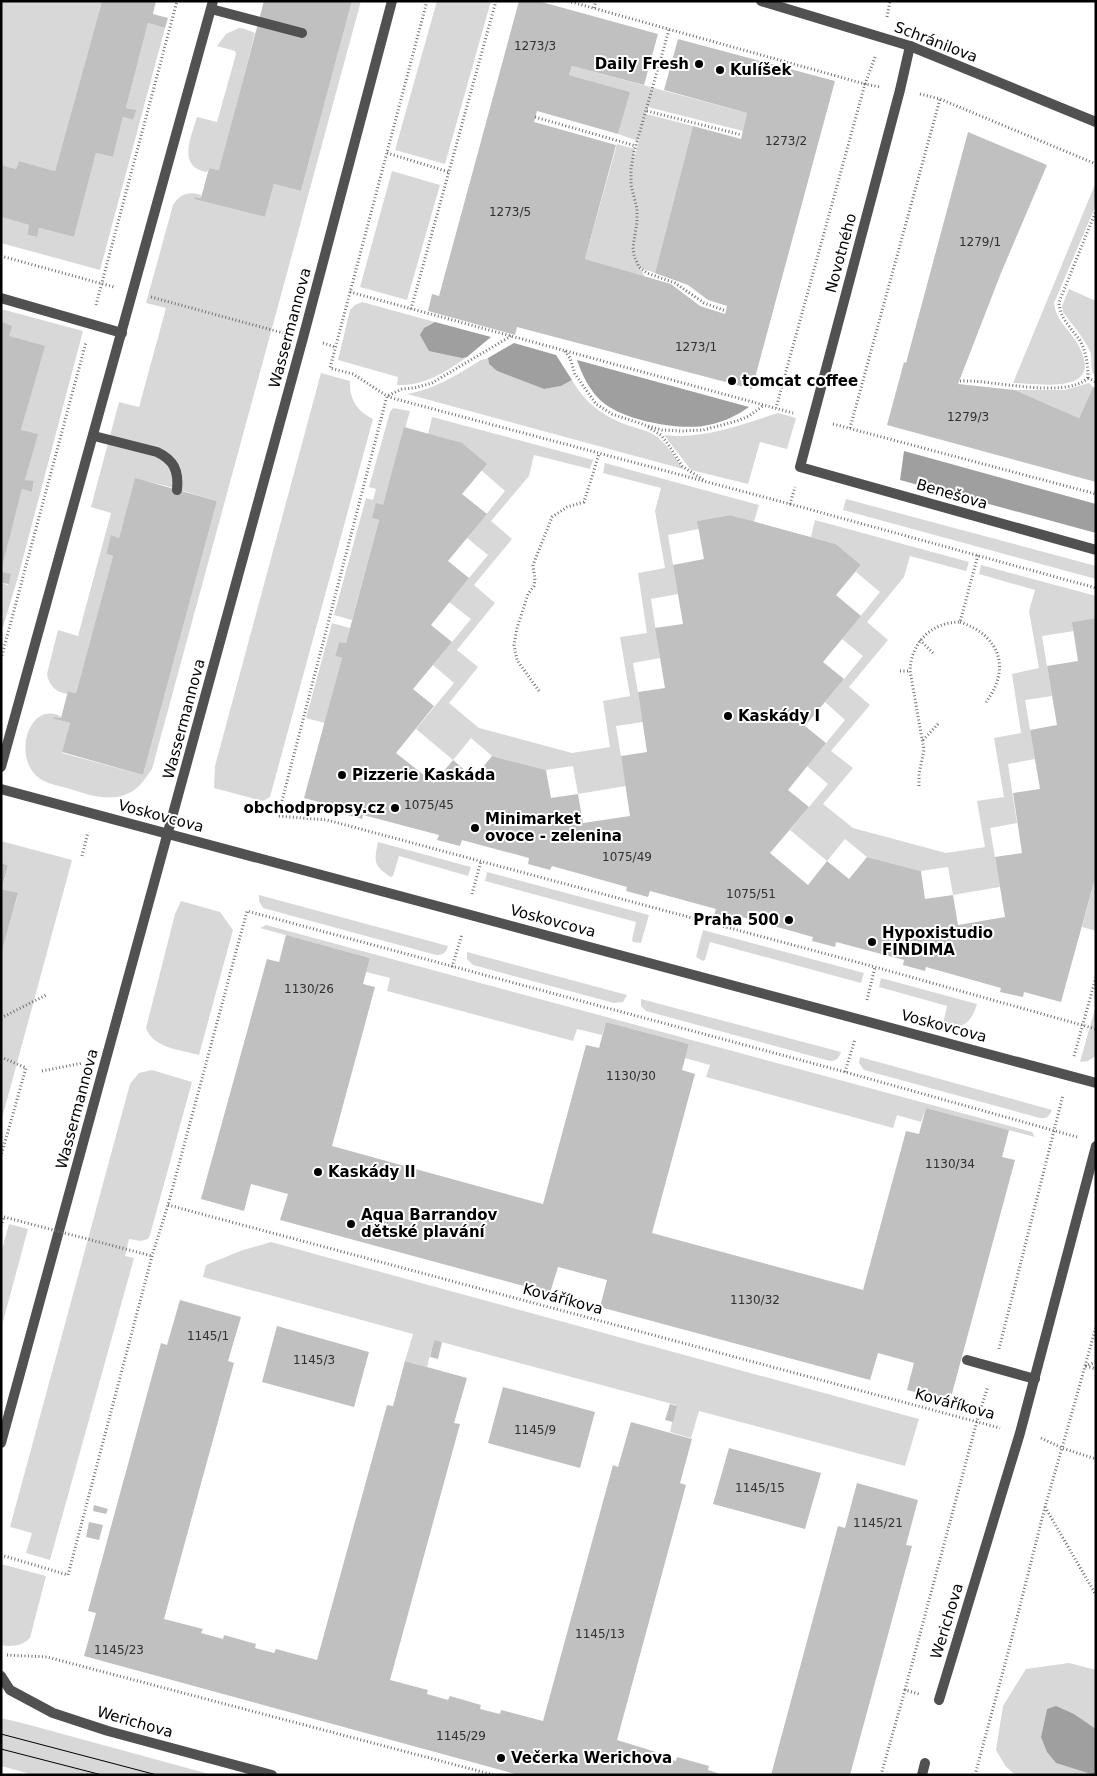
<svg xmlns="http://www.w3.org/2000/svg" width="1097" height="1776" font-family="'DejaVu Sans',sans-serif">
	<style>
		.green { fill: #d8d8d8 }
		.water { fill: #9f9f9f }
		.building { fill: #c0c0c0 }
		.lines { fill: none; stroke-linecap: round; stroke-linejoin: round }
		.path { stroke: #737373; stroke-width: 3; stroke-dasharray: 1 2.5; stroke-linecap: butt }
		.service { stroke: #515151; stroke-width: 10 }
		.minor { stroke: #515151; stroke-width: 10 }
		.tram { stroke: #000; stroke-width: 1 }
		.path-bridge { stroke: #737373; stroke-width: 3; stroke-dasharray: 1 2.5; stroke-linecap: butt }
		.poi-dot { fill: #000; stroke: #fff; stroke-width: 2 }
		.labels { text-anchor: middle; stroke-width: 4; stroke-linejoin: round; paint-order: stroke }
		.number-label { font-size: 12px; fill: #303030 }
		.street-label { font-size: 15px; fill: #000; stroke: #fff }
		.poi-label { font-size: 15px; font-weight: bold; fill: #000; stroke: #fff; text-anchor: start }
	</style>
	<rect width="100%" height="100%" fill="#fff"/>
	<!-- green -->
	<g class="green">
		<polygon points="1,1 102,1 55,171 19,161 16,169 1,165"/>
		<path d="M 352,1 L 361,1 L 152,769 C 148,774 145,780 140,785 C 119,806 92,796 67,788 C 55,785 41,783 33,772 C 15,750 31,700 62,717 L 61,718 L 54,717 L 54,719 L 70,723 L 62,753 L 143,775 L 217,501 L 163,485 L 135,479 L 119,538 L 111,536 L 106,554 L 113,556 L 76,693 L 69,691 L 67,694 C 56,692 49,686 47,674 L 58,630 L 78,636 L 111,513 L 91,507 L 119,402 L 139,407 L 166,308 L 146,303 L 173,205 C 180,193 190,191 201,195 L 201,198 L 195,197 L 194,199 L 265,217 L 274,184 L 301,191 Z"/>
		<polygon points="437,1 491,1 445,164 395,150"/>
		<polygon points="148,23 165,28 100,270 1,243 1,217 29,225 27,235 36,237 39,228 74,237 96,153 113,157 123,117 133,120 135,110 126,108"/>
		<path d="M 239,28 L 245,29 L 255,33 L 220,169 L 219,170 L 209,168 L 207,172 C 177,167 191,137 197,117 L 217,122 L 236,54 L 235,51 L 217,46 L 226,34 Z"/>
		<polygon points="572,66 747,113 743,131 648,107 646,114 693,126 655,273 640,268 645,277 585,259 617,144 635,149 633,162 641,134 638,141 618,134 629,92 569,75"/>
		<polygon points="392,171 440,185 407,300 360,287"/>
		<path d="M 1096,182 L 1096,205 L 1054,303 C 1056,320 1066,326 1075,340 C 1080,347 1084,356 1085,365 C 1086,393 1031,383 1013,383 Z"/>
		<path d="M 1069,289 L 1096,301 L 1096,377 C 1089,371 1093,360 1090,351 C 1083,336 1072,325 1063,312 L 1062,306 Z"/>
		<path d="M 362,302 L 435,322 L 427,326 L 457,357 L 467,357 C 445,372 425,386 397,385 L 398,377 L 338,360 L 350,310 L 355,305 Z"/>
		<polygon points="1,309 83,331 18,577 3,627 1,626 1,583 8,585 11,575 1,573 1,569 22,489 32,492 34,483 25,480 37,435 21,430 44,347 9,337 2,323 1,326"/>
		<path d="M 488,358 L 489,364 L 497,371 L 544,389 L 561,386 L 572,380 C 585,403 603,416 627,425 C 636,428 645,430 653,434 C 666,442 674,456 683,469 L 407,394 C 435,389 457,375 481,360 Z"/>
		<path d="M 321,373 L 350,381 C 349,399 357,411 373,419 L 270,797 L 263,801 L 214,788 L 215,766 Z"/>
		<polygon points="1089,383 1093,387 1079,418 1015,390 1065,390"/>
		<polygon points="393,408 410,411 383,505 372,518 379,520 352,620 334,615 366,498 373,500 376,489 369,487 390,412"/>
		<path d="M 778,413 L 796,418 L 787,449 L 760,442 L 748,484 L 691,470 L 664,435 C 703,440 741,425 778,413 Z"/>
		<polygon points="432,417 593,460 590,469 534,455 529,476 491,521 512,539 474,585 495,603 457,650 478,667 449,703 479,728 572,753 610,747 603,701 630,696 620,637 647,633 638,573 665,568 655,511 661,488 603,473 605,463 759,505 754,522 730,515 698,521 699,529 668,535 678,594 651,599 660,658 633,663 643,722 616,726 626,786 578,794 573,766 546,770 492,756 471,738 453,760 416,729 454,683 433,665 471,619 449,602 488,555 467,538 505,491 481,470 428,434"/>
		<polygon points="846,499 1096,566 1096,579 843,510"/>
		<polygon points="815,520 969,562 966,571 910,556 904,577 867,622 888,640 849,687 870,705 831,751 853,768 823,804 853,828 946,853 985,847 977,801 1004,797 994,738 1021,733 1012,674 1039,668 1029,611 1035,590 979,574 981,565 1096,596 1096,618 1073,622 1074,631 1042,636 1052,696 1025,700 1035,759 1008,764 1017,823 990,828 1000,887 953,895 948,867 921,871 867,857 845,839 827,861 790,830 828,784 807,766 845,720 825,702 863,656 842,639 880,592 856,572 861,565 836,544 811,537"/>
		<polygon points="332,623 350,628 346,643 339,642 335,656 342,658 325,723 306,718"/>
		<polygon points="1,841 72,860 1,1122 1,954 18,894 2,889 8,865 1,863"/>
		<path d="M 378,842 L 471,867 L 468,876 L 399,856 L 393,876 L 391,877 C 373,866 374,861 378,842 Z"/>
		<polygon points="487,872 649,915 641,943 633,942 632,940 636,922 485,881"/>
		<polygon points="1096,875 1096,931 1082,927"/>
		<path d="M 259,895 L 448,946 C 446,953 443,955 436,955 L 263,908 L 259,901 Z"/>
		<path d="M 181,901 L 220,912 L 233,930 L 199,1055 C 181,1050 153,1048 146,1028 L 175,914 Z"/>
		<polygon points="266,925 1032,1132 1035,1137 926,1108 921,1122 897,1115 893,1128 706,1077 710,1065 685,1058 689,1044 606,1022 602,1035 577,1029 573,1041 387,991 390,978 366,972 370,958 260,928"/>
		<polygon points="703,930 864,973 861,983 710,942 705,960 703,961 696,957"/>
		<polygon points="467,952 627,995 623,1002 614,1003 473,965 467,959"/>
		<path d="M 881,978 L 977,1004 C 972,1021 963,1031 944,1026 L 943,1024 L 947,1006 L 879,987 Z"/>
		<path d="M 641,999 L 841,1052 C 839,1058 836,1061 830,1061 L 646,1011 L 641,1006 Z"/>
		<polygon points="1096,1005 1096,1056 1088,1061 1080,1062"/>
		<path d="M 860,1057 L 1052,1110 C 1049,1116 1047,1119 1040,1118 L 864,1070 L 859,1063 Z"/>
		<polygon points="152,1070 192,1082 150,1235 148,1239 141,1241 129,1239 125,1256 134,1258 50,1560 26,1553 32,1533 10,1527 130,1084 139,1073"/>
		<polygon points="9,1224 28,1229 1,1329 1,1253"/>
		<polygon points="271,1242 919,1419 905,1466 699,1411 691,1438 670,1432 676,1405 434,1340 427,1367 405,1361 413,1334 203,1277 206,1265 240,1251"/>
		<path d="M 1,1564 L 46,1576 L 30,1638 C 22,1646 12,1647 1,1645 Z"/>
		<polygon points="1069,1663 1096,1670 1096,1729 1074,1714 1047,1709 1041,1737 1056,1763 1096,1775 1016,1775 1006,1767 996,1750 1003,1706 1026,1669"/>
		<polygon points="1,1718 26,1724 213,1775 34,1775 1,1766"/>
	</g>
	<!-- water -->
	<g class="water">
		<polygon points="435,322 491,337 467,357 462,358 429,351 420,335 424,328"/>
		<polygon points="514,343 556,355 572,380 561,386 544,389 497,371 489,364 488,358"/>
		<path d="M 577,360 L 749,407 C 735,417 721,423 703,426 C 675,430 621,420 600,400 C 589,389 582,375 577,360 Z"/>
		<polygon points="904,451 1096,504 1096,533 900,480"/>
		<polygon points="1056,1706 1074,1714 1096,1729 1096,1774 1091,1774 1056,1763 1047,1752 1041,1737 1047,1709"/>
	</g>
	<!-- building -->
	<g class="building">
		<polygon points="102,1 156,1 153,14 168,18 165,28 148,23 126,108 136,110 133,120 123,117 113,157 96,153 74,237 39,228 37,237 27,235 29,225 1,217 1,165 16,169 19,161 55,171"/>
		<polygon points="264,1 352,1 301,191 274,184 265,217 194,199 195,197 201,198 209,168 219,170"/>
		<polygon points="519,1 538,1 658,34 644,85 572,66 569,75 630,92 618,134 537,111 534,122 616,145 585,259 671,284 700,306 725,314 727,306 708,300 688,285 655,273 693,126 741,139 747,113 664,90 678,39 835,81 752,389 517,327 515,335 428,311 432,294 439,296"/>
		<polygon points="968,132 1047,165 1001,273 958,384 1015,390 1079,418 1093,387 1096,388 1096,482 887,425 904,362 906,363"/>
		<polygon points="2,322 12,326 9,336 45,346 21,430 38,434 25,480 34,481 32,492 22,489 2,567"/>
		<polygon points="404,427 462,443 487,464 462,494 487,514 448,561 469,578 431,625 452,642 413,689 434,706 396,753 434,783 453,760 474,778 492,756 546,770 551,798 578,794 583,823 630,816 621,756 647,752 638,692 665,688 655,628 683,624 673,565 704,559 697,521 730,515 836,544 861,565 836,595 861,616 823,662 844,679 805,726 826,743 788,790 809,807 770,853 808,885 827,861 849,879 867,857 921,871 925,899 953,895 958,925 1005,917 995,857 1022,853 1013,793 1040,789 1030,730 1057,725 1047,666 1078,661 1072,622 1096,618 1096,875 1061,1002 1024,992 1023,997 1000,992 1001,988 926,967 925,971 903,965 904,960 836,942 835,947 812,941 813,937 738,916 737,921 714,915 716,909 650,891 648,897 626,891 627,887 552,866 550,870 528,864 529,858 462,840 460,846 437,840 439,835 363,815 362,819 340,813 341,808 304,798 342,658 335,656 339,642 346,643 379,520 372,518 376,503 383,505"/>
		<polygon points="135,478 217,501 143,775 62,752 70,723 54,719 54,717 61,718 68,691 76,693 113,556 106,554 111,535 119,538"/>
		<polygon points="1,572 11,574 9,584 1,583"/>
		<polygon points="1,863 8,865 2,888 1,888"/>
		<polygon points="1,889 18,893 2,951 1,951"/>
		<polygon points="286,935 370,958 363,984 375,987 332,1146 543,1204 586,1045 599,1048 606,1022 689,1044 682,1070 695,1074 652,1233 863,1290 906,1131 919,1134 926,1108 1009,1130 1002,1157 1015,1160 950,1401 907,1390 914,1363 878,1353 870,1380 600,1307 607,1280 558,1267 550,1293 280,1220 288,1194 251,1184 244,1211 201,1199 267,959 279,962"/>
		<polygon points="180,1300 241,1317 228,1361 234,1363 164,1619 203,1629 201,1633 223,1639 224,1635 256,1644 255,1648 274,1653 276,1649 317,1660 387,1405 393,1406 405,1361 467,1378 454,1423 460,1424 390,1680 428,1690 427,1694 448,1700 450,1696 481,1705 480,1709 500,1714 501,1710 543,1721 613,1465 618,1467 631,1422 692,1439 680,1483 686,1485 617,1740 656,1752 655,1756 676,1761 677,1757 709,1766 708,1770 723,1775 519,1775 84,1656 96,1613 88,1611 161,1343 167,1345"/>
		<polygon points="277,1326 369,1352 354,1407 262,1382"/>
		<polygon points="434,1340 442,1342 438,1359 430,1357"/>
		<polygon points="503,1387 595,1412 580,1468 488,1443"/>
		<polygon points="670,1404 677,1406 673,1422 665,1420"/>
		<polygon points="729,1448 821,1473 805,1529 713,1504"/>
		<polygon points="857,1483 918,1500 906,1545 912,1546 850,1775 771,1775 838,1526 845,1528"/>
		<polygon points="94,1505 108,1509 106,1514 93,1511"/>
		<polygon points="89,1522 103,1525 99,1540 86,1537"/>
	</g>
	<g class="lines">
		<!-- path -->
		<g class="path">
			<polyline points="427,1 330,368 353,374 387,396 392,398 790,504 795,487"/>
			<polyline points="568,1 865,84 776,408"/>
			<polyline points="594,8 596,1"/>
			<polyline points="887,17 890,1"/>
			<polyline points="669,30 634,152 631,169 631,185 637,209 637,222 633,247 634,256 639,267 647,273 675,283 704,303 726,311"/>
			<polyline points="875,57 865,84 880,87"/>
			<polyline points="920,94 940,99 1096,164"/>
			<polyline points="647,111 742,135"/>
			<polyline points="535,117 636,146"/>
			<polyline points="387,153 449,172"/>
			<polyline points="1,256 114,287"/>
			<polyline points="350,292 793,413"/>
			<polyline points="151,297 283,333"/>
			<polyline points="96,305 177,1"/>
			<polyline points="411,309 496,1"/>
			<polyline points="511,336 432,383 414,388 402,389 387,396 278,816 327,820 875,967 1096,1029"/>
			<polyline points="323,343 335,347"/>
			<polyline points="565,351 570,358 575,374 596,404 612,414 645,425 662,430 681,431 703,430 737,421 749,416 764,405"/>
			<path d="M 1088,378 C 1088,365 1086,350 1079,339 C 1070,327 1060,318 1059,302 L 1096,211"/>
			<polyline points="1088,378 1096,382"/>
			<path d="M 960,381 C 993,379 1063,400 1088,378"/>
			<polyline points="833,424 1096,494"/>
			<polyline points="648,427 661,435 670,447 682,466 705,481"/>
			<polyline points="850,428 940,99"/>
			<polyline points="790,504 1096,588"/>
			<path d="M 960,622 C 999,635 1012,668 986,702"/>
			<polyline points="920,640 933,653"/>
			<polyline points="1,659 86,342"/>
			<polyline points="900,671 910,671"/>
			<polyline points="539,691 517,660 514,645 517,628 528,594 534,586 535,580 533,565 552,517 567,507 584,502 599,454"/>
			<polyline points="923,740 939,723"/>
			<path d="M 919,786 L 919,774 L 924,750 L 910,671 C 911,643 931,622 960,622 L 978,555"/>
			<polyline points="82,856 88,832"/>
			<polyline points="472,894 481,861"/>
			<polyline points="452,967 462,934"/>
			<polyline points="867,1000 875,967"/>
			<polyline points="1,1018 46,995"/>
			<polyline points="1074,1056 1096,977"/>
			<polyline points="1,1057 26,1068 1,1156"/>
			<polyline points="42,1071 83,1063"/>
			<polyline points="845,1072 855,1039"/>
			<polyline points="168,1205 1000,1428"/>
			<polyline points="1,1226 4,1217"/>
			<polyline points="999,1349 1063,1095"/>
			<polyline points="1085,1366 1096,1362"/>
			<polyline points="1086,1366 1096,1369"/>
			<polyline points="1041,1438 1062,1448 1096,1327"/>
			<polyline points="1045,1507 1096,1595"/>
			<polyline points="1,1555 68,1575 152,1256 168,1205 247,911 845,1072 1077,1137"/>
			<polyline points="7,1655 47,1657 494,1775"/>
			<polyline points="905,1690 977,1421 988,1386"/>
			<polyline points="881,1775 905,1690 919,1694"/>
			<polyline points="975,1775 1009,1649 1045,1507 1062,1448 1096,1459"/>
		</g>
		<!-- service -->
		<g class="service">
			<polyline points="211,9 302,33"/>
			<path d="M 94,436 L 157,452 C 174,460 179,471 177,490"/>
			<polyline points="967,1360 1035,1379"/>
		</g>
		<!-- minor -->
		<g class="minor">
			<polyline points="761,1 910,46 1096,122"/>
			<polyline points="910,46 900,90 800,467 1096,550"/>
			<polyline points="1,298 122,333"/>
			<polyline points="1,767 213,1"/>
			<polyline points="1,789 1096,1083"/>
			<polyline points="1,1443 303,338 392,1"/>
			<polyline points="1,1676 10,1690 53,1713 108,1731 272,1775"/>
			<polyline points="939,1700 1020,1433 1096,1146"/>
			<polyline points="922,1775 925,1763"/>
		</g>
		<!-- tram -->
		<g class="tram">
			<polyline points="1,1734 157,1775"/>
			<polyline points="1,1749 102,1775"/>
		</g>
		<!-- path-bridge -->
		<polyline class="path-bridge" points="4,1217 152,1256"/>
	</g>
	<!-- markers -->
	<g class="poi-dot">
		<circle cx="699" cy="64" r="5"/>
		<circle cx="720" cy="70" r="5"/>
		<circle cx="732" cy="381" r="5"/>
		<circle cx="728" cy="716" r="5"/>
		<circle cx="342" cy="775" r="5"/>
		<circle cx="395" cy="808" r="5"/>
		<circle cx="475" cy="828" r="5"/>
		<circle cx="789" cy="920" r="5"/>
		<circle cx="872" cy="942" r="5"/>
		<circle cx="318" cy="1172" r="5"/>
		<circle cx="351" cy="1224" r="5"/>
		<circle cx="501" cy="1758" r="5"/>
	</g>
	<g class="labels">
		<!-- number labels -->
		<g class="number-label">
			<text x="535" y="50">1273/3</text>
			<text x="786" y="145">1273/2</text>
			<text x="510" y="216">1273/5</text>
			<text x="980" y="246">1279/1</text>
			<text x="696" y="351">1273/1</text>
			<text x="968" y="421">1279/3</text>
			<text x="429" y="809">1075/45</text>
			<text x="627" y="861">1075/49</text>
			<text x="751" y="898">1075/51</text>
			<text x="309" y="993">1130/26</text>
			<text x="631" y="1080">1130/30</text>
			<text x="950" y="1168">1130/34</text>
			<text x="755" y="1304">1130/32</text>
			<text x="208" y="1340">1145/1</text>
			<text x="314" y="1364">1145/3</text>
			<text x="535" y="1434">1145/9</text>
			<text x="760" y="1492">1145/15</text>
			<text x="878" y="1527">1145/21</text>
			<text x="600" y="1638">1145/13</text>
			<text x="119" y="1654">1145/23</text>
			<text x="461" y="1740">1145/29</text>
		</g>
		<!-- street labels -->
		<g class="street-label">
			<text transform="translate(936 42) rotate(21)" y="5">Schránilova</text>
			<text transform="translate(841 253) rotate(-75)" y="5">Novotného</text>
			<text transform="translate(290 328) rotate(-75)" y="5">Wassermannova</text>
			<text transform="translate(952 494) rotate(16)" y="5">Benešova</text>
			<text transform="translate(184 719) rotate(-75)" y="5">Wassermannova</text>
			<text transform="translate(161 816) rotate(15)" y="5">Voskovcova</text>
			<text transform="translate(553 921) rotate(15)" y="5">Voskovcova</text>
			<text transform="translate(944 1026) rotate(15)" y="5">Voskovcova</text>
			<text transform="translate(77 1109) rotate(-75)" y="5">Wassermannova</text>
			<text transform="translate(563 1299) rotate(15)" y="5">Kováříkova</text>
			<text transform="translate(955 1404) rotate(15)" y="5">Kováříkova</text>
			<text transform="translate(947 1621) rotate(-73)" y="5">Werichova</text>
			<text transform="translate(135 1722) rotate(16)" y="5">Werichova</text>
		</g>
		<!-- poi labels -->
		<g class="poi-label">
			<text x="689" y="69" text-anchor="end">Daily Fresh</text>
			<text x="730" y="75">Kulíšek</text>
			<text x="742" y="386">tomcat coffee</text>
			<text x="738" y="721">Kaskády I</text>
			<text x="352" y="780">Pizzerie Kaskáda</text>
			<text x="385" y="813" text-anchor="end">obchodpropsy.cz</text>
			<text x="485" y="824">Minimarket<tspan x="485" dy="17">ovoce - zelenina</tspan></text>
			<text x="779" y="925" text-anchor="end">Praha 500</text>
			<text x="882" y="938">Hypoxistudio<tspan x="882" dy="17">FINDIMA</tspan></text>
			<text x="328" y="1177">Kaskády II</text>
			<text x="361" y="1220">Aqua Barrandov<tspan x="361" dy="17">dětské plavání</tspan></text>
			<text x="511" y="1763">Večerka Werichova</text>
		</g>
	</g>
	<!-- border -->
	<rect width="1097" height="1776" fill="none" stroke="#000000" stroke-width="5"/>
</svg>
